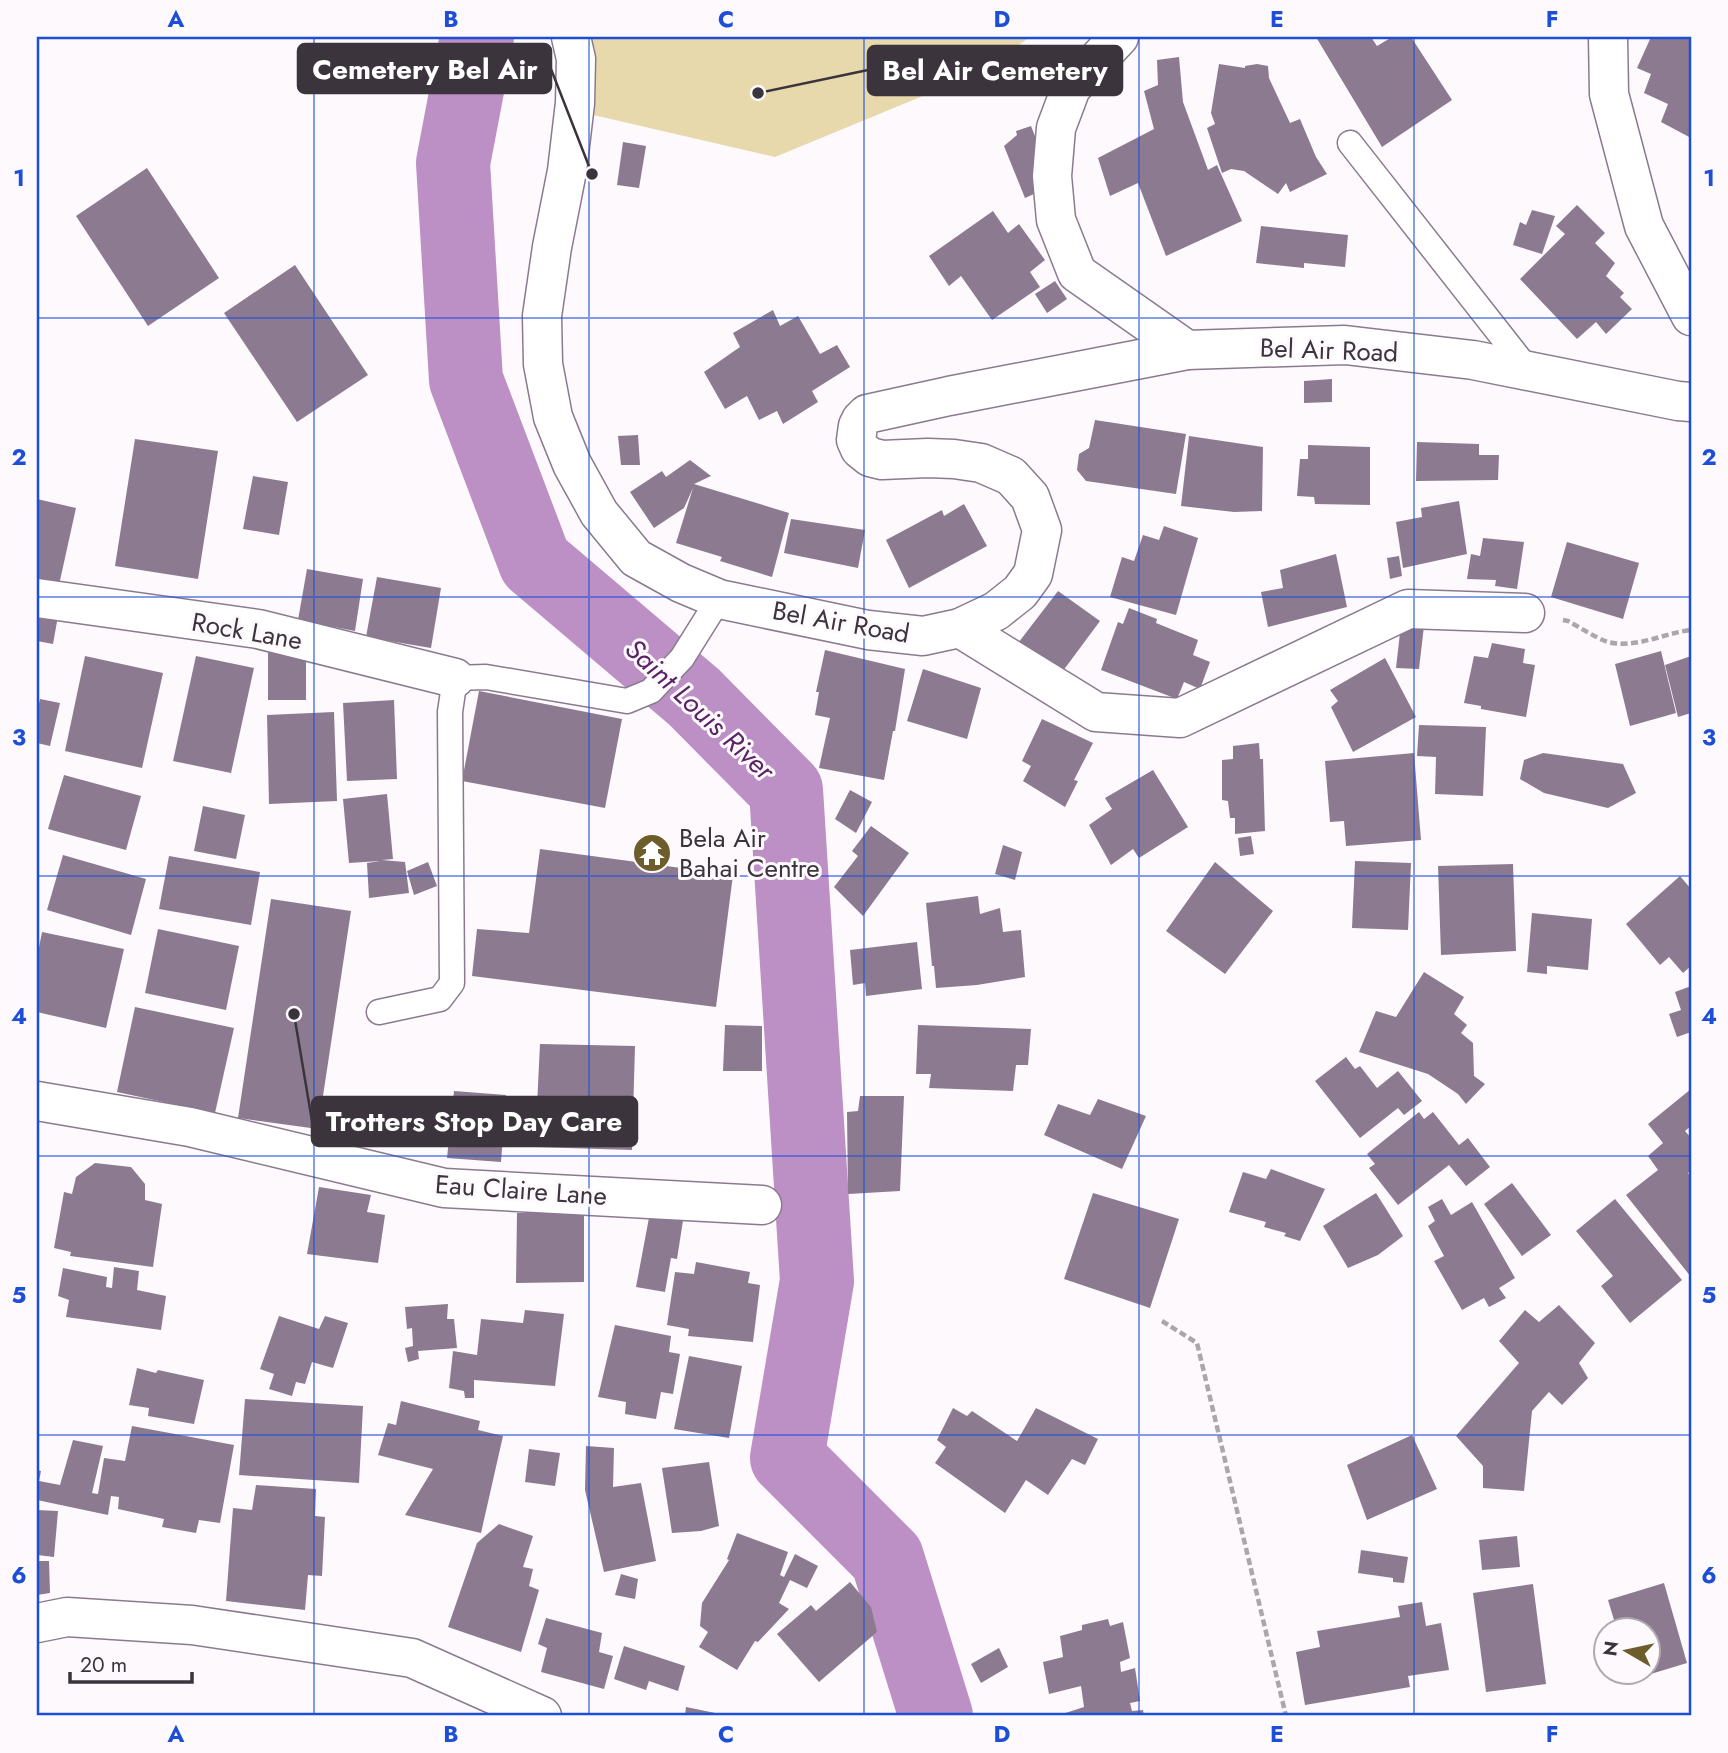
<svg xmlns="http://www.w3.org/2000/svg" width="1728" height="1753" font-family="Jost,sans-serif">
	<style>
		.green { fill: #e8d9ac }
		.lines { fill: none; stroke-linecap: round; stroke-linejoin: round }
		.river { stroke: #bc8fc5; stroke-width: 74 }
		.building { fill: #8c7b90 }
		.service-casing { stroke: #8b7a8f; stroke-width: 27 }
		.minor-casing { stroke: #8b7a8f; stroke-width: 41 }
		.secondary-casing { stroke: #8b7a8f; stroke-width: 41 }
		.primary-casing { stroke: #8b7a8f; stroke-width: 41 }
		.path { stroke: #aba6ac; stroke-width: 4.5; stroke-dasharray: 7 3.5; stroke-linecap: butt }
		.service { stroke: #fff; stroke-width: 24 }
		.minor { stroke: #fff; stroke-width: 38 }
		.secondary { stroke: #fff; stroke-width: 38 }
		.primary { stroke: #fff; stroke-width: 38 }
		.grid { fill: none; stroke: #1d4ed8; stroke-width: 2; stroke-opacity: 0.55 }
		.labels { text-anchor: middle; stroke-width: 6; stroke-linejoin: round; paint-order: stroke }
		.street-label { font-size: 26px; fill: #3b343c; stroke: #fdf9fd }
		.poi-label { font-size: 26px; fill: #3b343c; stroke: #fdf9fd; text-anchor: start }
		.water-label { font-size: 28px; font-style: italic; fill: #5a2365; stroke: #fdf9fd }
		.leader { fill: none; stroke: #3b343c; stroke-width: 2.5 }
		.callout-dot { fill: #3b343c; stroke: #fdf9fd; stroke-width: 2.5 }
		.callout { fill: #3b343c; stroke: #3b343c; stroke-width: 2.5 }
		.callout-label { font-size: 28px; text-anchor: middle; font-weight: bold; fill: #fff }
		.neatline { fill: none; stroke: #1d4ed8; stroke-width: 2.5 }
		.grid-label { font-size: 23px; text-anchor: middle; font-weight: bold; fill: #1d4ed8 }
	</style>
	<rect width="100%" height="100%" fill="#fdf9fd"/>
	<!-- green -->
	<polygon class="green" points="578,37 1030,37 981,72 775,157 589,114"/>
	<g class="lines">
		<!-- river -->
		<polyline class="river" points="477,37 453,163 466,380 535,562 694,697 786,790 817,1281 787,1458 887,1558 936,1716"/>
	</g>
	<!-- building -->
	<g class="building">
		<polygon points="1316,37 1371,37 1377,46 1392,37 1411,37 1452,100 1382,147"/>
		<polygon points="1651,37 1691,37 1691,138 1661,122 1668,104 1644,93 1651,74 1637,68"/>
		<polygon points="1179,57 1183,102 1208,170 1217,165 1242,221 1166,256 1138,183 1110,196 1098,158 1154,129 1144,91 1158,85 1157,60"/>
		<polygon points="1219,64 1245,68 1245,66 1257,64 1268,66 1269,78 1290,123 1300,119 1316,157 1327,174 1290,192 1286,183 1278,194 1244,171 1231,169 1222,173 1207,128 1215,124 1211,113"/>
		<polygon points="1031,126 1054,185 1025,198 1004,146 1017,135 1016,131"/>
		<polygon points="623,142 646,146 639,188 617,185"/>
		<polygon points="147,168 219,278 148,326 76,216"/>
		<polygon points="1577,205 1605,233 1595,243 1615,263 1606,276 1624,293 1620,297 1632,309 1606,334 1596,322 1577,339 1520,279 1565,234 1556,226"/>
		<polygon points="1532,210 1555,216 1542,254 1513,245 1520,222 1526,225"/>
		<polygon points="993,211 1008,233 1019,224 1045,260 1030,272 1040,287 992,320 961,276 949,286 929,256"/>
		<polygon points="1261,226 1348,235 1345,267 1304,263 1304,268 1256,263"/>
		<polygon points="295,265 368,375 297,422 224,313"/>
		<polygon points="1055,281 1067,299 1047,313 1035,294"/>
		<polygon points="773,310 780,326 798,316 820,354 837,345 850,367 812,391 818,402 783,424 777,411 759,420 747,396 725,409 704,372 740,347 733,333"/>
		<polygon points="1332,379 1332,402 1304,403 1304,381"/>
		<polygon points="1095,420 1186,434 1176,494 1086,481 1077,470 1079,454 1089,448"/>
		<polygon points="638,435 640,465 621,465 618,436"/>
		<polygon points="1189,436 1263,447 1262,511 1234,512 1181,506"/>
		<polygon points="135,439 218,451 198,579 115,566"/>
		<polygon points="1417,442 1479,444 1479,455 1499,455 1498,480 1416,481"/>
		<polygon points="1308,445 1370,447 1370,505 1315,504 1314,497 1297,496 1300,459 1308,459"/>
		<polygon points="690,460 711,476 694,484 789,513 772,577 720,561 722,557 676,543 693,488 684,508 654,528 630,492 662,471 666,477"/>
		<polygon points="253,476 288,482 279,535 243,529"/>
		<polygon points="37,499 76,508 59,585 37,581"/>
		<polygon points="1459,501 1467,554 1403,568 1396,522 1422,517 1421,508"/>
		<polygon points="964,504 987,546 909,588 886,540 942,510 944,516"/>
		<polygon points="791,519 865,530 858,568 784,553"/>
		<polygon points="1164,526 1198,538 1176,615 1110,597 1122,557 1134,561 1143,535 1159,540"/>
		<polygon points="1483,538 1524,542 1517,589 1495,586 1496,580 1467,579 1471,554 1480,556"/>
		<polygon points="1567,542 1639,563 1623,619 1551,597"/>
		<polygon points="1336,554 1347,607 1268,627 1261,592 1283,588 1280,570"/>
		<polygon points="1399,556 1402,576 1390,579 1387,558"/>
		<polygon points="307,569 363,579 355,631 298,620"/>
		<polygon points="377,577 441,588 431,648 366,637"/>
		<polygon points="1058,591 1100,621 1057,679 1015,647"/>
		<polygon points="1129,608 1157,619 1156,623 1198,640 1193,655 1210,662 1200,689 1184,682 1177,699 1101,670 1118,622 1123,624"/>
		<polygon points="37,612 58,616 53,644 37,641"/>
		<polygon points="1401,624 1424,626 1419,669 1396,668"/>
		<polygon points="1492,643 1525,649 1523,663 1535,665 1526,717 1481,709 1481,706 1464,703 1474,656 1488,658"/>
		<polygon points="825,650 905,669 895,731 893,731 884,780 819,768 830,718 815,715 819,692 816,692"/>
		<polygon points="1661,651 1676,713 1630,726 1615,664"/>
		<polygon points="306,652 306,700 268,700 268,653"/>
		<polygon points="85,656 163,673 142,768 65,751"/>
		<polygon points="196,656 254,668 231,773 173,761"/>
		<polygon points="1691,656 1691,713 1678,717 1665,665"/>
		<polygon points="1385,658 1416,717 1353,752 1331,707 1338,701 1330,690"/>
		<polygon points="923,669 981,688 967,739 907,721"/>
		<polygon points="479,691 622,719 605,808 462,781"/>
		<polygon points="40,699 60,703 50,746 37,743 37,713"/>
		<polygon points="394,700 397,779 347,781 343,703"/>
		<polygon points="334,712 337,801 269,804 267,715"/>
		<polygon points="1042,719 1093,743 1074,780 1078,781 1065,807 1023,781 1031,766 1022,761"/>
		<polygon points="1419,725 1486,727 1483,796 1435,794 1436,757 1417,756"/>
		<polygon points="1259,743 1260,759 1263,759 1265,831 1235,834 1235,818 1230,818 1228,801 1222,800 1222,760 1233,759 1233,746"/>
		<polygon points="1414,753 1421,840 1346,846 1344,821 1330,822 1325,761"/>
		<polygon points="1543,753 1623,764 1636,793 1608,808 1544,793 1520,779 1524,760"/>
		<polygon points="1153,770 1188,827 1139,858 1133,849 1111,865 1089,825 1112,809 1105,798"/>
		<polygon points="64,775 141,796 126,850 48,829"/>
		<polygon points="850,790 872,802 856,833 835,819"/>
		<polygon points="387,794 393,859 382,860 405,862 409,893 369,898 367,863 380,861 349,863 343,799"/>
		<polygon points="203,806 245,815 236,859 194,851"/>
		<polygon points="871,826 909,853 863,916 834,887 858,856 852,851"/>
		<polygon points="1251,836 1254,854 1240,856 1238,838"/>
		<polygon points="1003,845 1022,852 1015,880 995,874"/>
		<polygon points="540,849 733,875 716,1007 472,976 477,929 529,933"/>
		<polygon points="63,855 146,879 131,935 47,910"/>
		<polygon points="169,856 260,872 251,925 159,909"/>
		<polygon points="1355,861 1411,863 1408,930 1352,928"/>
		<polygon points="428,862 437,886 414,895 407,871"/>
		<polygon points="1215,862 1273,911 1225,974 1166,931"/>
		<polygon points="1513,864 1516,951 1441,955 1438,866"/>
		<polygon points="1680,876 1691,889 1691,966 1683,973 1669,957 1660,965 1626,924"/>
		<polygon points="978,896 980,914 1000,908 1003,932 1021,930 1025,977 977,985 936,988 934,966 932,966 926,903"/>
		<polygon points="271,899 351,911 318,1129 238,1118"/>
		<polygon points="1532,913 1592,919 1588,970 1547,966 1547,974 1527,972"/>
		<polygon points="158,929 239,946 226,1010 145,993"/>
		<polygon points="42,932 124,949 106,1028 37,1012 37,958"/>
		<polygon points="917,942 922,989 866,996 865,983 853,985 850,950"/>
		<polygon points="1424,972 1464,997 1454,1014 1467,1025 1461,1033 1473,1043 1474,1076 1485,1084 1466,1104 1458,1094 1428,1074 1359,1052 1376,1011 1396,1017"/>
		<polygon points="1691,986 1691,1032 1677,1037 1669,1014 1681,1010 1675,992"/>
		<polygon points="135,1007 234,1028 215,1113 117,1092"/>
		<polygon points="725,1025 762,1026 762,1071 723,1071"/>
		<polygon points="918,1025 1031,1029 1028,1065 1016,1065 1013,1091 929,1088 931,1074 916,1074"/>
		<polygon points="540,1044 635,1046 632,1150 535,1147"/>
		<polygon points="1346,1057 1355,1069 1360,1066 1377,1088 1398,1071 1422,1101 1404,1115 1398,1108 1360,1138 1315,1081"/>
		<polygon points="1691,1089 1691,1126 1685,1131 1691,1138 1691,1170 1688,1173 1691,1178 1691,1277 1626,1195 1658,1170 1648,1156 1663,1143 1648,1124"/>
		<polygon points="454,1091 506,1095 501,1162 447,1158"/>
		<polygon points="860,1096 904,1096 900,1191 848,1194 847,1112 858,1111"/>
		<polygon points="1098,1099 1146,1116 1122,1169 1044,1135 1058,1104 1090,1115"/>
		<polygon points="1419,1112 1424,1119 1433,1112 1459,1145 1468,1138 1490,1167 1466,1186 1449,1165 1398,1205 1369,1168 1375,1164 1367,1154"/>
		<polygon points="95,1163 131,1167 145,1184 145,1200 162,1204 153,1267 70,1256 71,1252 54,1248 64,1192 72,1194 76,1177"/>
		<polygon points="1271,1169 1325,1189 1300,1241 1284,1236 1286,1233 1264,1227 1266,1222 1229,1212 1243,1172 1266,1179"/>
		<polygon points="1512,1183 1551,1235 1522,1256 1484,1204"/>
		<polygon points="319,1187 371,1195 367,1212 385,1215 378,1263 307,1254"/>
		<polygon points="1093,1193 1179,1219 1150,1308 1064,1279"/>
		<polygon points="1376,1193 1403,1236 1378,1255 1348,1268 1323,1226"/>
		<polygon points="1442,1199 1451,1215 1472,1202 1515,1278 1499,1288 1506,1298 1489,1307 1484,1298 1462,1310 1434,1261 1444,1256 1428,1226 1435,1221 1428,1207"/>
		<polygon points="1615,1199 1682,1280 1630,1323 1601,1286 1613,1276 1576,1231"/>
		<polygon points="651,1207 684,1214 677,1259 671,1258 665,1292 636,1287"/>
		<polygon points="517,1213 584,1213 584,1282 516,1283"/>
		<polygon points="696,1262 750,1272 748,1283 760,1285 753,1342 688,1336 689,1329 667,1325 675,1272 694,1274"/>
		<polygon points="114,1267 139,1271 137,1290 166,1296 161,1330 66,1317 69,1300 58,1296 63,1268 107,1277 106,1287 112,1288"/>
		<polygon points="448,1304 447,1319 454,1319 457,1348 418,1351 419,1359 408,1362 405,1348 413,1346 412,1328 407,1329 405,1307"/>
		<polygon points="1559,1305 1595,1343 1579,1363 1588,1378 1562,1405 1549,1392 1532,1411 1524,1491 1483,1488 1483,1466 1456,1436 1519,1363 1499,1341 1525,1310 1539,1322"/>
		<polygon points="525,1310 564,1314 555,1386 474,1380 474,1398 465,1398 464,1391 449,1388 453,1351 477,1355 481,1319 523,1323"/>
		<polygon points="279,1316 319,1329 325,1316 348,1323 333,1368 312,1362 305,1384 296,1382 292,1396 269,1389 274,1374 260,1369"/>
		<polygon points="615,1325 671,1336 669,1352 680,1354 673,1394 661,1392 656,1419 625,1414 626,1402 598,1397"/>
		<polygon points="689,1356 742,1366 729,1438 674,1429"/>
		<polygon points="137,1368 156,1373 158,1370 204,1380 194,1424 148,1416 149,1408 129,1405"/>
		<polygon points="245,1399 363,1406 359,1483 239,1475"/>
		<polygon points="401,1401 480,1421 478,1430 503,1436 481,1533 405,1515 433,1469 378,1455 388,1423 396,1425"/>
		<polygon points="953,1408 967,1416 972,1411 1017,1441 1036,1408 1098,1439 1085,1465 1072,1459 1048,1495 1026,1480 1005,1513 935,1463 946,1447 937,1440"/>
		<polygon points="132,1426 234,1445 220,1523 199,1520 196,1533 162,1527 164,1519 118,1509 119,1497 111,1496 108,1515 37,1500 37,1470 41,1471 39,1481 60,1485 73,1440 103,1446 92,1493 98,1494 104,1458 125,1461"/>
		<polygon points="1412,1435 1437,1489 1367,1520 1347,1465"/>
		<polygon points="586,1446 614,1448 613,1487 641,1483 656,1561 604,1572 585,1490"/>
		<polygon points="529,1449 560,1453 555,1486 525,1482"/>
		<polygon points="709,1462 719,1526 701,1531 672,1533 662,1468"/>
		<polygon points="256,1485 316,1489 315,1516 325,1517 322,1576 308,1575 305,1610 226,1601 233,1508 252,1510"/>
		<polygon points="37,1510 58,1511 54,1557 37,1555"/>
		<polygon points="499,1524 533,1536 523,1567 533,1569 529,1586 539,1590 521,1652 448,1627 477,1543"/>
		<polygon points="737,1533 788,1552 780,1575 784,1577 795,1554 818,1566 807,1588 790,1580 779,1603 789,1609 758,1642 755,1641 737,1670 699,1647 708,1632 700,1626 702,1603 729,1560 727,1559"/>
		<polygon points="1517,1536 1520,1567 1482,1570 1479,1540"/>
		<polygon points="1361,1550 1408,1557 1404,1583 1393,1582 1393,1578 1358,1573"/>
		<polygon points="37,1561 49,1561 50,1593 37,1595"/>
		<polygon points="621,1574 638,1579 635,1599 615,1595"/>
		<polygon points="850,1582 871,1607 877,1632 819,1682 777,1634 811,1605 816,1611"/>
		<polygon points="1664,1583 1687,1663 1631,1680 1629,1672 1648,1672 1648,1630 1617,1630 1608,1600"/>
		<polygon points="1533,1584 1546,1684 1486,1692 1473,1593"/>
		<polygon points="1422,1602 1426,1626 1441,1623 1449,1670 1408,1676 1410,1687 1305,1705 1296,1652 1320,1647 1317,1631 1400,1617 1398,1606"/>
		<polygon points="546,1618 602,1633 599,1652 613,1656 604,1689 541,1672 547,1648 538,1644"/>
		<polygon points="1108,1619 1110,1626 1123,1622 1130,1658 1120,1662 1121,1672 1135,1668 1140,1701 1130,1703 1132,1711 1143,1710 1144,1716 1056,1716 1084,1707 1081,1686 1049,1694 1043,1662 1063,1657 1060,1636 1082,1630 1082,1625"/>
		<polygon points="624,1646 685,1666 678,1691 649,1681 646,1690 614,1679"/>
		<polygon points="999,1648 1008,1667 981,1683 971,1664"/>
		<polygon points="686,1707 725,1715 725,1716 685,1716"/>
	</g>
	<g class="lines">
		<defs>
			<g id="service">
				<polyline points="1350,143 1529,371"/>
				<polyline points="379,1012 440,999 452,983 450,712 455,678 486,677 627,701 651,691 682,658 719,599"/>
			</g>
			<g id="minor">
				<polyline points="1119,37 1071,88 1056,128 1052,176 1056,220 1077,273 1187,350"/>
				<polyline points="1608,37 1609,94 1644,226 1691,316"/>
				<polyline points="37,598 258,629 455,678"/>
				<polyline points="960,628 1096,712 1180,718 1408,609 1525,613"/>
				<polyline points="37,1101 190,1127 444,1188 762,1205"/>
			</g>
			<polyline id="secondary" points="571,37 576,59 575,103 567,171 552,247 542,316 543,364 553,417 572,464 599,513 636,558 681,583 719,599 868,630 923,636 960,628 996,611 1020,592 1033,574 1042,530 1030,497 1011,476 981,463 954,459 928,458 882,460 870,457 860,449 856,440 858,426 861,420 867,414 949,396 1187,350 1345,345 1473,360 1678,401 1691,402"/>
			<polyline id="primary" points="37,1623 67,1617 192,1625 412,1658 542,1716"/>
		</defs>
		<!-- service casing -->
		<use href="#service" class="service-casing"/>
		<!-- minor casing -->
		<use href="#minor" class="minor-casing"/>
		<!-- secondary casing -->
		<use href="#secondary" class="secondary-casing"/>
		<!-- primary casing -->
		<use href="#primary" class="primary-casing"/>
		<!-- path -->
		<g class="path">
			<path d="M 1563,620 L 1568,621 C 1579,627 1596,638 1608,642 C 1636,649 1664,633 1691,630"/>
			<polyline points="1162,1321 1197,1343 1286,1716"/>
		</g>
		<!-- service -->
		<use href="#service" class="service"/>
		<!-- minor -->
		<use href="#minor" class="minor"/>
		<!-- secondary -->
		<use href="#secondary" class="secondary"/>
		<!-- primary -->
		<use href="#primary" class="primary"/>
	</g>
	<!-- grid -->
	<path class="grid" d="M 314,37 L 314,1716M 589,37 L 589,1716M 864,37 L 864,1716M 1139,37 L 1139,1716M 1414,37 L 1414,1716M 37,318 L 1691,318M 37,597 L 1691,597M 37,876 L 1691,876M 37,1156 L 1691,1156M 37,1435 L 1691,1435"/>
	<!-- icons -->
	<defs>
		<symbol id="temple-disc" viewBox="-11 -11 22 22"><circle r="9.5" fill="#6d5d2b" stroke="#fdf9fd"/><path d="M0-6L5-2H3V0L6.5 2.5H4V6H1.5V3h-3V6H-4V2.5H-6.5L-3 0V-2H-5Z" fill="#fff"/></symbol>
	</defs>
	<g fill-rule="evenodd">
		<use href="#temple-disc" x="630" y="831" width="44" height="44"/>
	</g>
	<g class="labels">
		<!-- street labels -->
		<g class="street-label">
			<text transform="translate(1329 350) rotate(2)" y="9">Bel Air Road</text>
			<text transform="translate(841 622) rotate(10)" y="9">Bel Air Road</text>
			<text transform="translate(247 631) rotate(10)" y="9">Rock Lane</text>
			<text transform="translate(521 1190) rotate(4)" y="9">Eau Claire Lane</text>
		</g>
		<!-- poi labels -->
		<g class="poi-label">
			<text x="679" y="847">Bela Air<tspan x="679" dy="30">Bahai Centre</tspan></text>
		</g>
		<!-- water labels -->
		<g class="water-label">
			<text transform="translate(700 709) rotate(43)" y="10">Saint Louis River</text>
		</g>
	</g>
	<!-- callouts -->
	<path class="leader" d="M592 174L551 69M758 93L868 70M294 1014L312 1121"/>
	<g class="callout-dot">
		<circle cx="592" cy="174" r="7"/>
		<circle cx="758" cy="93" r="7"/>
		<circle cx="294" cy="1014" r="7"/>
	</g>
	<g class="callout">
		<rect x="298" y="44" width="253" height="49" rx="7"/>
		<rect x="868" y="46" width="254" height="49" rx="7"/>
		<rect x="312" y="1097" width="325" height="49" rx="7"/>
	</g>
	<g class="callout-label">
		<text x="425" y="79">Cemetery Bel Air</text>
		<text x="995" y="80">Bel Air Cemetery</text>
		<text x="474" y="1131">Trotters Stop Day Care</text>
	</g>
	<!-- border -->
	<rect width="1728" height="1753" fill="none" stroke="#fdf9fd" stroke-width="77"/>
	<!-- north arrow -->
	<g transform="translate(1627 1651) rotate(279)"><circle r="33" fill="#fdf9fd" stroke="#afaab0" stroke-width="2"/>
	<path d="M0-5L12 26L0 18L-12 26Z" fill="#6d5d2b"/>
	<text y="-10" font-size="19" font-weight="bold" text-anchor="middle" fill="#3b343c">N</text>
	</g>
	<!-- scale -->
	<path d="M70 1672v10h122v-10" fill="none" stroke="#3b343c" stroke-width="3.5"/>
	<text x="80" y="1672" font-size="21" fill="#3b343c" stroke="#fdf9fd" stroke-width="5" paint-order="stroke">20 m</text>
	<rect x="38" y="38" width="1652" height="1676" class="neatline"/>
	<g class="grid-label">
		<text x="176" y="27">A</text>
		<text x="451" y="27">B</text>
		<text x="726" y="27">C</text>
		<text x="1002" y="27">D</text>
		<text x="1277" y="27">E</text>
		<text x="1552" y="27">F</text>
		<text x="19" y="186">1</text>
		<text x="1709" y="186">1</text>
		<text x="19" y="465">2</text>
		<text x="1709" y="465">2</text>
		<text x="19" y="745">3</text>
		<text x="1709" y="745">3</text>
		<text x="19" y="1024">4</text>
		<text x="1709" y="1024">4</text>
		<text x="19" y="1303">5</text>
		<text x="1709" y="1303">5</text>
		<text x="19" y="1583">6</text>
		<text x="1709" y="1583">6</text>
		<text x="176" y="1742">A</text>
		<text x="451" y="1742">B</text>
		<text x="726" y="1742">C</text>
		<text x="1002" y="1742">D</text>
		<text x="1277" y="1742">E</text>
		<text x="1552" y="1742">F</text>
	</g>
</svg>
